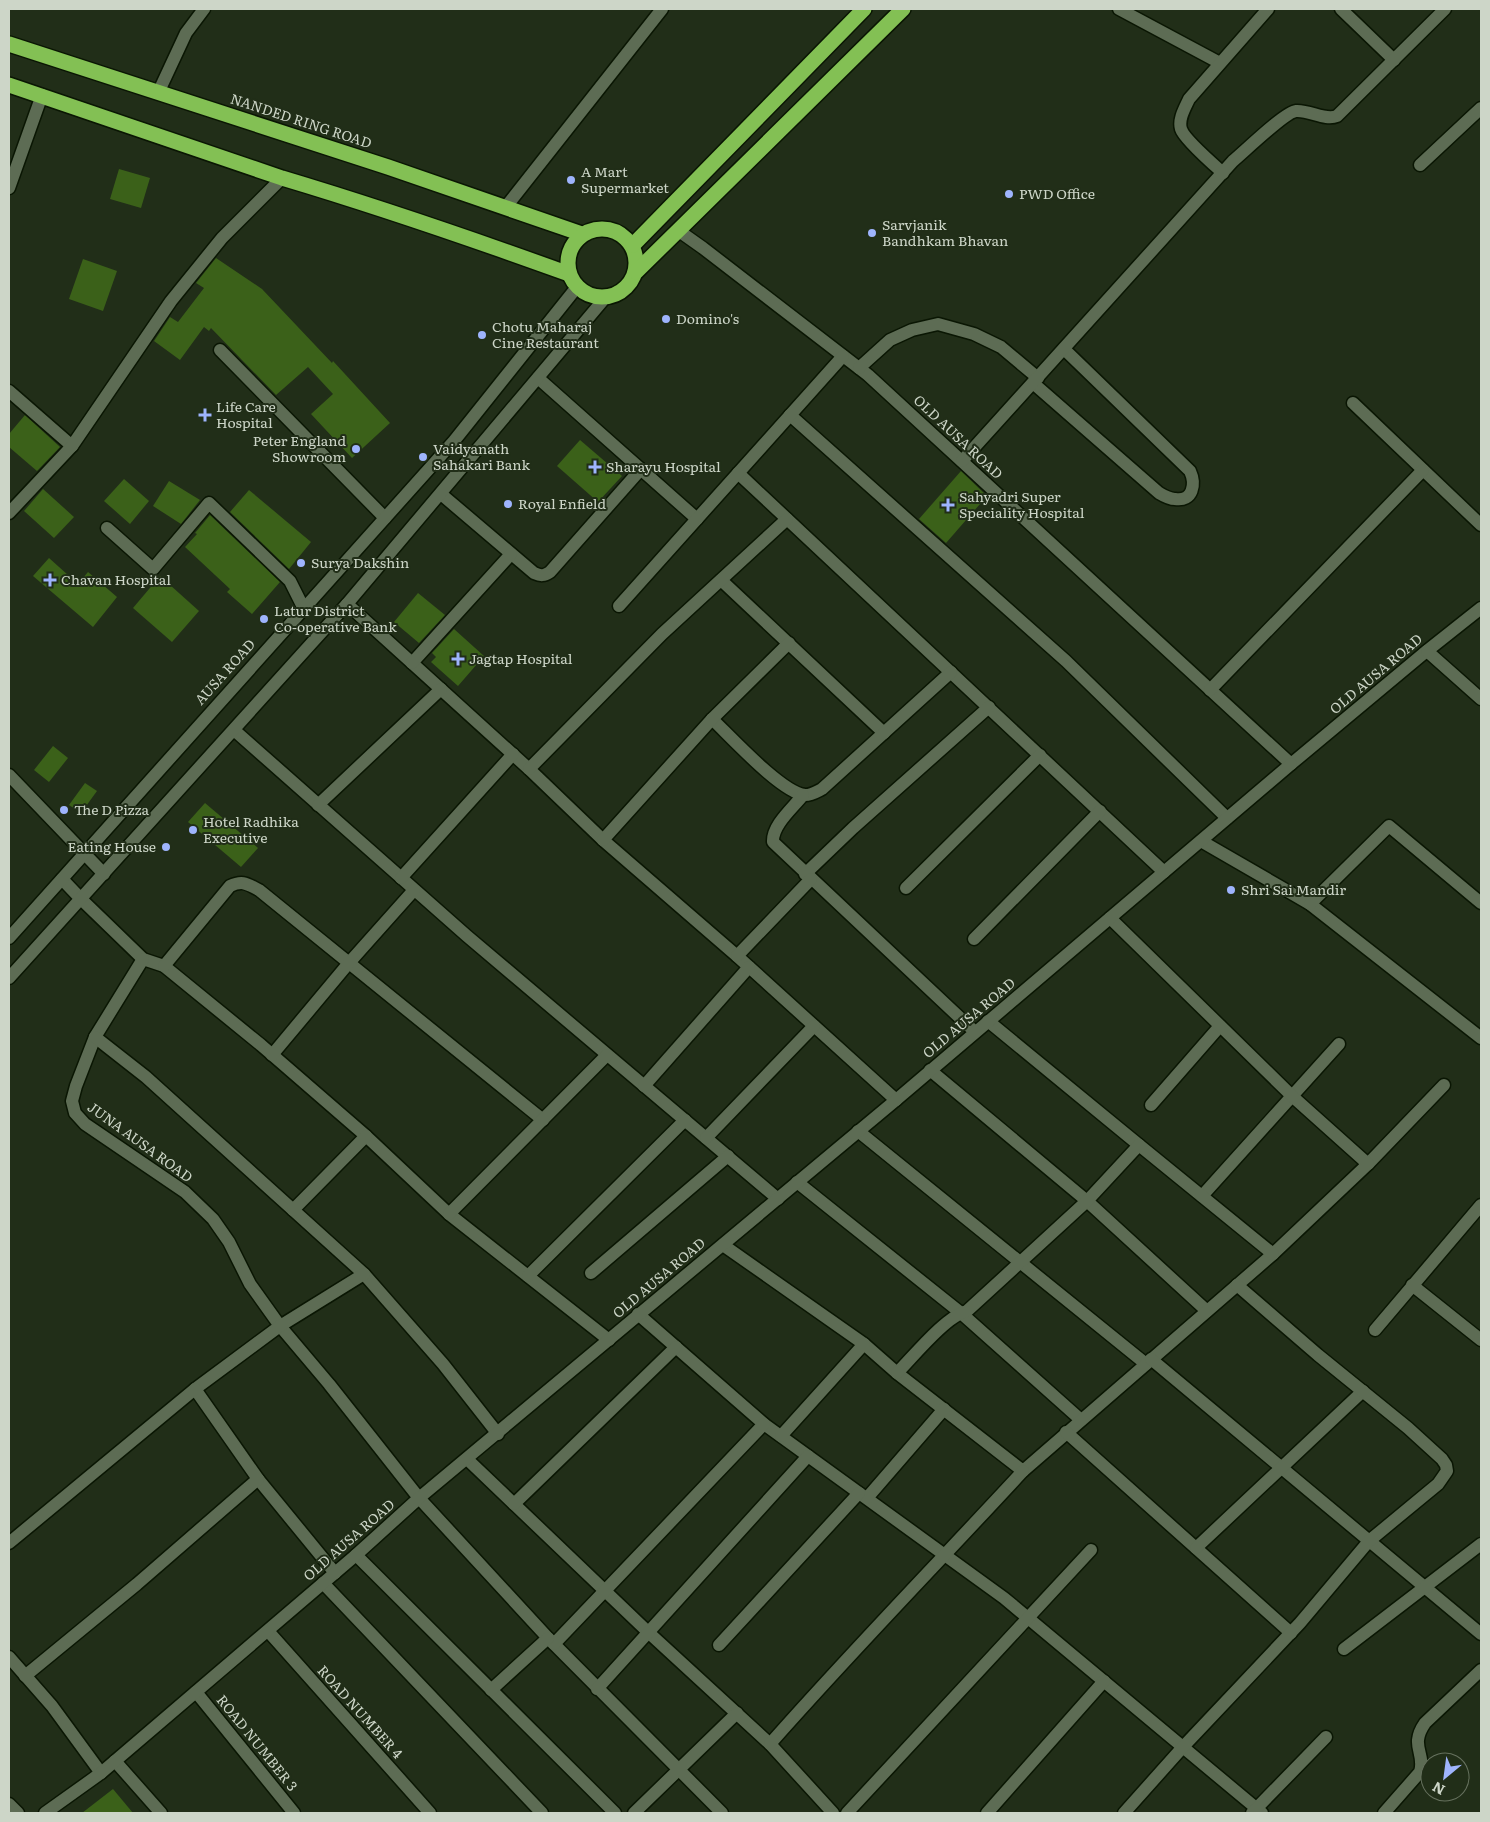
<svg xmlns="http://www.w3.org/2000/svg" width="1490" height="1822" font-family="Literata,serif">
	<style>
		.building { fill: #3b6119 }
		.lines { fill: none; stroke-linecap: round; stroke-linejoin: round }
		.street-casing { stroke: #0a1603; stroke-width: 15 }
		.secondary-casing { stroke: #0a1603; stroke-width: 15 }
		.highway-casing { stroke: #0a1603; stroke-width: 18 }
		.street { stroke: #5d6c54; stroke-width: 12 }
		.secondary { stroke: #5d6c54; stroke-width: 12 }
		.highway { stroke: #83c054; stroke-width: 15 }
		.poi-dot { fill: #9eb4fd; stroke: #212e18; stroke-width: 2 }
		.labels { text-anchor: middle; stroke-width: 4; stroke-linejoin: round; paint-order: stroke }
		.street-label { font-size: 14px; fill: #cdd6c8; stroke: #212e18 }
		.poi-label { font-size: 14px; fill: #cdd6c8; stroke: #212e18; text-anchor: start }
	</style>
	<rect width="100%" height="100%" fill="#212e18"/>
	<!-- building -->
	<g class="building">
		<polygon points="119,169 150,178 141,208 110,199"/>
		<polygon points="216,258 262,289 332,363 333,361 390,423 352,458 311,414 333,394 308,367 276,395 211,328 209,331 204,327 180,360 154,341 170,317 178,322 204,288 196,283"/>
		<polygon points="83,259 117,271 103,311 69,299"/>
		<polygon points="25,415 60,447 37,471 9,447 9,434"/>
		<polygon points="580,440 622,476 598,502 557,466"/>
		<polygon points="961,471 987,496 946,543 919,519"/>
		<polygon points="124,479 149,501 130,524 104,501"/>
		<polygon points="169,481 200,500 181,524 153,506"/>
		<polygon points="43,489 74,517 54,538 24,511"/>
		<polygon points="249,490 311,542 289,569 230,512"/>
		<polygon points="210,515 280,582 252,614 227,592 230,589 185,547 197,534 195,533"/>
		<polygon points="49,558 78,584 88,572 117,597 93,627 33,576"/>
		<polygon points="160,576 199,611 172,642 133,608"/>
		<polygon points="418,593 445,615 419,643 394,622"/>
		<polygon points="454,629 484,656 458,686 431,662 436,657 432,653"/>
		<polygon points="53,746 68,758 49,782 34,770"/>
		<polygon points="85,783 97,791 81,813 69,805"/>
		<polygon points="205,803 258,848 241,867 188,822"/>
		<polygon points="113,1789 133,1813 82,1813"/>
	</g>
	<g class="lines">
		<defs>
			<g id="street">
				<polyline points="1119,9 1220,63"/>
				<polyline points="1341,9 1394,60"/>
				<polyline points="159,91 186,33 204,9"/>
				<polyline points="1420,165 1481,108"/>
				<path d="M 1223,173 C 1214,165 1184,139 1181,129 C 1178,119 1185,108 1189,99 L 1268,9"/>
				<polyline points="9,188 42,95"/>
				<polyline points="505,208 662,9"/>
				<polyline points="679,231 703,248 868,375 1291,764 1423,654 1481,608"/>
				<polyline points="220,350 385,518"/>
				<polyline points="859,368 890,340 912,330 938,324 974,334 1001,347 1038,378"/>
				<polyline points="538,378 697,519"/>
				<path d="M 1033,383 L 1159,493 C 1164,496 1169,499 1175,499 C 1193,502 1196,484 1190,471 L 1064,349"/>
				<polyline points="9,391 72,446"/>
				<polyline points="1353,403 1481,525"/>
				<polyline points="790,415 1066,661 1227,818"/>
				<path d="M 962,461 L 1233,161 C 1244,152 1285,112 1296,111 C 1310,110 1325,121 1337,116 L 1445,9"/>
				<polyline points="738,473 1164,872"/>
				<path d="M 441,494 L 534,573 C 541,576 544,576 550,572 L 641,469"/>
				<polyline points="9,513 72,446 171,301 222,238 282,178"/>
				<polyline points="107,528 153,569 209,503 290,581 304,609"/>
				<polyline points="721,580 884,733"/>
				<polyline points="347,604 529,769 603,840 737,956 896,1100"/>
				<polyline points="619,606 843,356"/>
				<polyline points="1427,651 1481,699"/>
				<polyline points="412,663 511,554"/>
				<polyline points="1210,690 1423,470"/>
				<path d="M 712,719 C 731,737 782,793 805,795 C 812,795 816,792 822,789 L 951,672"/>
				<polyline points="234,730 467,936 778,1199"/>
				<polyline points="529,769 662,634 787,519"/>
				<polyline points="9,775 104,874"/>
				<path d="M 803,795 C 793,808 772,825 773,842 L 975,1032"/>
				<polyline points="318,805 441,689"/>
				<polyline points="603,840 712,719 789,643"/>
				<polyline points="1201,841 1310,904 1481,1038"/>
				<polyline points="805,874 853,828 989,707"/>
				<polyline points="401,878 513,754"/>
				<polyline points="62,879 81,899 143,959 164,966 261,1045 366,1136 449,1214 609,1340"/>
				<polyline points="906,888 1040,755"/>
				<polyline points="1310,904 1389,826 1481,903"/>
				<polyline points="974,939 1100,811"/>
				<polyline points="737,956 811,879"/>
				<polyline points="143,959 95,1037 76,1086 72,1101 75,1113 85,1124 185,1192 213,1219 229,1242 250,1284 280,1326 329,1384 419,1498 548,1638 722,1813"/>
				<path d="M 164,966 L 230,886 C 243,880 247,884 259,890 L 543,1120"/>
				<polyline points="988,1021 1139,1145"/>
				<polyline points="95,1037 146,1077 364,1274 443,1364 498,1434"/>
				<polyline points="272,1055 348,964 414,890"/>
				<polyline points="930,1070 1087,1201 1207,1311"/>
				<polyline points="644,1086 749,967"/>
				<polyline points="1151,1105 1220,1026"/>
				<polyline points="858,1131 1146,1364"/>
				<polyline points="706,1138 814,1026"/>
				<polyline points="1368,1164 1444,1085"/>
				<polyline points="797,1182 961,1313 1081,1420"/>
				<polyline points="1202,1196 1339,1044"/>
				<polyline points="293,1210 366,1136"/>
				<polyline points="449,1214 607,1055"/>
				<polyline points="723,1245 864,1344 897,1373 1023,1471 1273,1254 1368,1164 1292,1096 1110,918"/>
				<polyline points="591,1273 728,1156"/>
				<polyline points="528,1276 685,1120"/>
				<polyline points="1412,1285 1481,1340"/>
				<polyline points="638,1314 764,1424 1004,1598 1262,1813"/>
				<polyline points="1375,1330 1481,1205"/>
				<polyline points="1151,1359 1481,1634"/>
				<path d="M 897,1373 C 913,1357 946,1316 967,1311 L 1087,1201 L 1139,1145 L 1273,1254"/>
				<polyline points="195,1389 280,1326 364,1274"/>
				<polyline points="1066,1432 1291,1633"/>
				<polyline points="781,1436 864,1344"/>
				<polyline points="467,1459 648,1632 770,1744"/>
				<polyline points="258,1479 335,1573"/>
				<polyline points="867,1498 944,1409"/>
				<polyline points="514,1504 676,1347"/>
				<polyline points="9,1543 195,1389 258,1479 137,1584 25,1676"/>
				<polyline points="1196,1548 1363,1391"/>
				<polyline points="356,1555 615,1813"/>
				<polyline points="323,1583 542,1813"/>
				<polyline points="268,1631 430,1813"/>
				<polyline points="554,1644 764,1424"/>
				<polyline points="719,1645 859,1493"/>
				<polyline points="1344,1649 1481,1544"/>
				<polyline points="9,1657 52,1706 101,1773"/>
				<polyline points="597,1689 808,1456"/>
				<polyline points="491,1690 548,1638"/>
				<polyline points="196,1692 294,1813"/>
				<polyline points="115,1761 161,1813"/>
				<polyline points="9,1804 18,1813"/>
				<polyline points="45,1813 101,1773 356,1555 419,1498 896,1100 1291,764"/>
				<polyline points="634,1813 737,1713"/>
				<path d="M 833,1813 L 770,1744 C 852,1651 939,1562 1023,1471"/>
				<polyline points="847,1813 1091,1550"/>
				<polyline points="987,1813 1104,1681"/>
				<polyline points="1124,1813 1182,1748 1300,1623 1369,1541 1438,1484 1447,1471 1446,1465 1442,1459 1408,1428 1318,1355 1237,1285"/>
				<polyline points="1252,1813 1326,1737"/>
				<path d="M 1384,1813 L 1420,1772 C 1426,1753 1409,1746 1425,1723 L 1481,1670"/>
			</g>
			<g id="secondary">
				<polyline points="9,938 454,441 577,287"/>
				<polyline points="9,978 347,604 605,298"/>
			</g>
			<g id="highway">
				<polyline points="9,44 388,167 582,234"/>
				<path d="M 9,85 L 282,178 C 379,207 475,240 569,274"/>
				<circle cx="602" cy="263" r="34"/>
				<polyline points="633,245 864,9"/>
				<polyline points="636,272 903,9"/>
			</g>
		</defs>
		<!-- street casing -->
		<use href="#street" class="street-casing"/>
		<!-- secondary casing -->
		<use href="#secondary" class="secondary-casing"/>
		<!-- highway casing -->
		<use href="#highway" class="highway-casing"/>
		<!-- street -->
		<use href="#street" class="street"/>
		<!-- secondary -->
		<use href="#secondary" class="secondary"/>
		<!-- highway -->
		<use href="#highway" class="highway"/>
	</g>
	<!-- markers -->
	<g class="poi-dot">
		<circle cx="571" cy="180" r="5"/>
		<circle cx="1009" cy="194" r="5"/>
		<circle cx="872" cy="233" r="5"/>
		<circle cx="666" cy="319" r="5"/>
		<circle cx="482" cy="335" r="5"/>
		<path d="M202.5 407.5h5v5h5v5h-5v5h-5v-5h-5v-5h5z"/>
		<circle cx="356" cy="449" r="5"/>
		<circle cx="423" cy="457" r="5"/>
		<path d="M592.5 459.5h5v5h5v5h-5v5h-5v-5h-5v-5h5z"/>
		<circle cx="508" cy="504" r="5"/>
		<path d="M945.5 497.5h5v5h5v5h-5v5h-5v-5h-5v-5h5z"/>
		<circle cx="301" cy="563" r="5"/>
		<path d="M47.5 572.5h5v5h5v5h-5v5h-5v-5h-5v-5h5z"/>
		<circle cx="264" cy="619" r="5"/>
		<path d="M455.5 651.5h5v5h5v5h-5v5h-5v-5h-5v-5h5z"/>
		<circle cx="64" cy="810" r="5"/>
		<circle cx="193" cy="830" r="5"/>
		<circle cx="166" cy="847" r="5"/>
		<circle cx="1231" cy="890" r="5"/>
	</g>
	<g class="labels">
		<!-- street labels -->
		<g class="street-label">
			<text transform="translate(301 121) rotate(18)" y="5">NANDED RING ROAD</text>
			<text transform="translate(958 437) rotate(43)" y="5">OLD AUSA ROAD</text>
			<text transform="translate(225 672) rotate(-48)" y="5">AUSA ROAD</text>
			<text transform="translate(1376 674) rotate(-40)" y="5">OLD AUSA ROAD</text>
			<text transform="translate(969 1018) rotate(-40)" y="5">OLD AUSA ROAD</text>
			<text transform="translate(140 1142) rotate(36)" y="5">JUNA AUSA ROAD</text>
			<text transform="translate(659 1278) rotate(-40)" y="5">OLD AUSA ROAD</text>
			<text transform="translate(349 1540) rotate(-41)" y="5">OLD AUSA ROAD</text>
			<text transform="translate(360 1712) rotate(48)" y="5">ROAD NUMBER 4</text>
			<text transform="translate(257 1743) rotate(51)" y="5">ROAD NUMBER 3</text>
		</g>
		<!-- poi labels -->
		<g class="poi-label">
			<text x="581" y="177">A Mart<tspan x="581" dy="16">Supermarket</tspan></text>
			<text x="1019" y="199">PWD Office</text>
			<text x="882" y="230">Sarvjanik<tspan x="882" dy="16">Bandhkam Bhavan</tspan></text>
			<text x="676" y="324">Domino's</text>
			<text x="492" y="332">Chotu Maharaj<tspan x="492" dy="16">Cine Restaurant</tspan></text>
			<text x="216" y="412">Life Care<tspan x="216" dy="16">Hospital</tspan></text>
			<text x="346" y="446" text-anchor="end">Peter England<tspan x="346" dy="16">Showroom</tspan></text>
			<text x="433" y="454">Vaidyanath<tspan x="433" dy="16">Sahakari Bank</tspan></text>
			<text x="606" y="472">Sharayu Hospital</text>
			<text x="959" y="502">Sahyadri Super<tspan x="959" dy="16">Speciality Hospital</tspan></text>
			<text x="518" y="509">Royal Enfield</text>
			<text x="311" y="568">Surya Dakshin</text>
			<text x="61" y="585">Chavan Hospital</text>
			<text x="274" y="616">Latur District<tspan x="274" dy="16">Co-operative Bank</tspan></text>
			<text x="469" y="664">Jagtap Hospital</text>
			<text x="74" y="815">The D Pizza</text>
			<text x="203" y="827">Hotel Radhika<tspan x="203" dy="16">Executive</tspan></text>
			<text x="156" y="852" text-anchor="end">Eating House</text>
			<text x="1241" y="895">Shri Sai Mandir</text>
		</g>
	</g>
	<!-- border -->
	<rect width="1490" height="1822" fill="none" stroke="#cdd6c8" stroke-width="20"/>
	<!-- north arrow -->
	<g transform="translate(1445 1777) rotate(209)"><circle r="24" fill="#212e18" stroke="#66715e"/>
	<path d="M0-4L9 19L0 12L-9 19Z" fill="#9eb4fd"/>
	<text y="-8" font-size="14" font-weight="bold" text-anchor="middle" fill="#cdd6c8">N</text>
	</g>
</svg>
